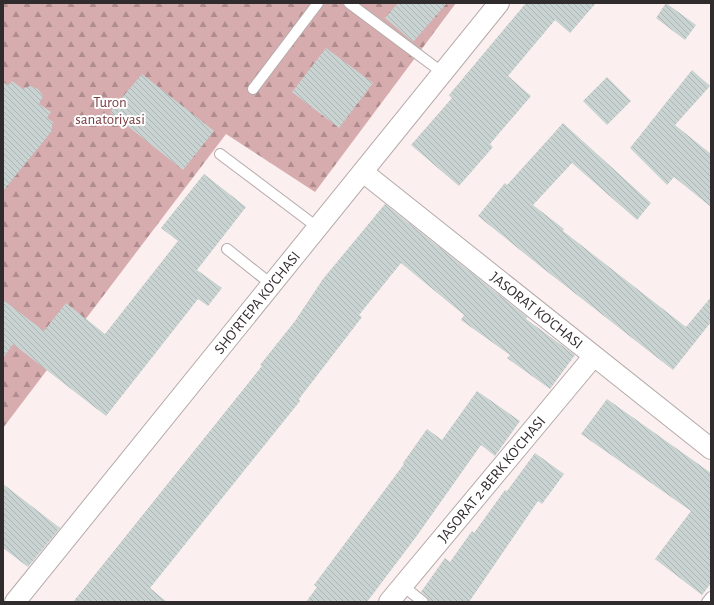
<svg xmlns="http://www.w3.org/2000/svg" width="714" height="605" font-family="'Alegreya Sans',sans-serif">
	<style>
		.forest { fill: url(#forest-firs) }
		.building { fill: url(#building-back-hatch) }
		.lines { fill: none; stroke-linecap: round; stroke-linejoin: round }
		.service-casing { stroke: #b5aaaa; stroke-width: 12 }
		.minor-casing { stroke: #b5aaaa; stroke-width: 22 }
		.service { stroke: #fff; stroke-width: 10 }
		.minor { stroke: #fff; stroke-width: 20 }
		.labels { text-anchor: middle; stroke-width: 4; stroke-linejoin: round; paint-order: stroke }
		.park-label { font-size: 15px; fill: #7a4045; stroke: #fff }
		.street-label { font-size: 15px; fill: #302b2c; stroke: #fff }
	</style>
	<defs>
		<pattern id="forest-firs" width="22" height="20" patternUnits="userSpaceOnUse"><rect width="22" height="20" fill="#d7acae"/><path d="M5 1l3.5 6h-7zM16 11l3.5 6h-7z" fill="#af8c8e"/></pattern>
		<pattern id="building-back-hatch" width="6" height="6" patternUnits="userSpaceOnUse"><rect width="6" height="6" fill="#c8d3d2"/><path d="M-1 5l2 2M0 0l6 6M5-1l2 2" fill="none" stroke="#acb5b4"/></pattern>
	</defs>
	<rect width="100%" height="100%" fill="#fbefef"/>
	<!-- forest -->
	<polygon class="forest" points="3,3 456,3 315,192 226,134 3,428"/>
	<!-- building -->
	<g class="building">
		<polygon points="398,3 447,3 413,42 385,18"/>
		<polygon points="526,3 596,3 570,33 555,20 508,76 531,96 490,144 493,147 459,186 411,145 452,98 449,95"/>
		<polygon points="666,3 696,25 685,40 656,18"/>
		<polygon points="326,48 373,83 339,128 292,92"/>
		<polygon points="692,70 710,86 675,125 711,154 711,207 674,177 667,185 630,148"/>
		<polygon points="142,74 214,131 183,170 110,112"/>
		<polygon points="607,77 631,101 607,125 583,101"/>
		<polygon points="12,81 23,89 30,86 38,89 43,96 39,104 51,112 47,118 53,122 51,132 3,191 3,82 9,85"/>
		<polygon points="563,123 651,203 637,220 572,163 533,205 564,229 563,231 686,327 711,297 711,322 673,370 540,266 478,216 505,183 507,185"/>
		<polygon points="204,174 246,207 197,270 222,288 208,306 198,299 106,416 13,344 3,358 3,300 44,331 66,303 105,334 178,241 161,228"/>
		<polygon points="385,204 527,317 526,319 575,355 550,389 507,358 510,355 461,320 464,315 401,263 359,315 362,317 299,399 300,401 150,588 167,602 73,602 262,366 260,365 295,321 323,279"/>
		<polygon points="477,391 520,421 495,456 481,445 416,537 367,602 306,602 317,587 314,585 404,464 403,463 427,429 442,440"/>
		<polygon points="607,399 711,473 711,583 702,595 655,559 691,511 581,434"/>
		<polygon points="535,453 564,474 542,504 538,501 469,602 429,602 427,597 421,592 445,558 450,562 472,531 474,533 505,490 507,491"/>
		<polygon points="3,484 60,528 28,567 3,548"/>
	</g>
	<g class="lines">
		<defs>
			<g id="service">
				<polyline points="349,3 443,73"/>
				<polyline points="253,89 318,3"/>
				<polyline points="220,154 317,227"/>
				<polyline points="227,249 271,284"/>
				<polyline points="403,586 423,602"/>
				<polyline points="707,602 711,597"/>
			</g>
			<g id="minor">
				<path id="s1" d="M 363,172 L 711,449"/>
				<path id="s2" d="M 15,602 L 499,3"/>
				<path id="s3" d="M 389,602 L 593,357"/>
			</g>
		</defs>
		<!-- service casing -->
		<use href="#service" class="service-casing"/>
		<!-- minor casing -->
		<use href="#minor" class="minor-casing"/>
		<!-- service -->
		<use href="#service" class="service"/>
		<!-- minor -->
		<use href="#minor" class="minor"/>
	</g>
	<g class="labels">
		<!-- park labels -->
		<g class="park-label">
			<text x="110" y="107">Turon<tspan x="110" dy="17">sanatoriyasi</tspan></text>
		</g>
		<!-- street labels -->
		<g class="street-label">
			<text dy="5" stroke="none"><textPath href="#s2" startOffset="385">SHO'RTEPA KO'CHASI</textPath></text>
			<text dy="5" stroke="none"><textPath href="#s1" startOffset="222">JASORAT KO'CHASI</textPath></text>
			<text dy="5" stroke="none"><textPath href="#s3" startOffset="160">JASORAT 2-BERK KO'CHASI</textPath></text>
		</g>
	</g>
	<!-- border -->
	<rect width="714" height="605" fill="none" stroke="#302b2c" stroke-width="8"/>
</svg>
